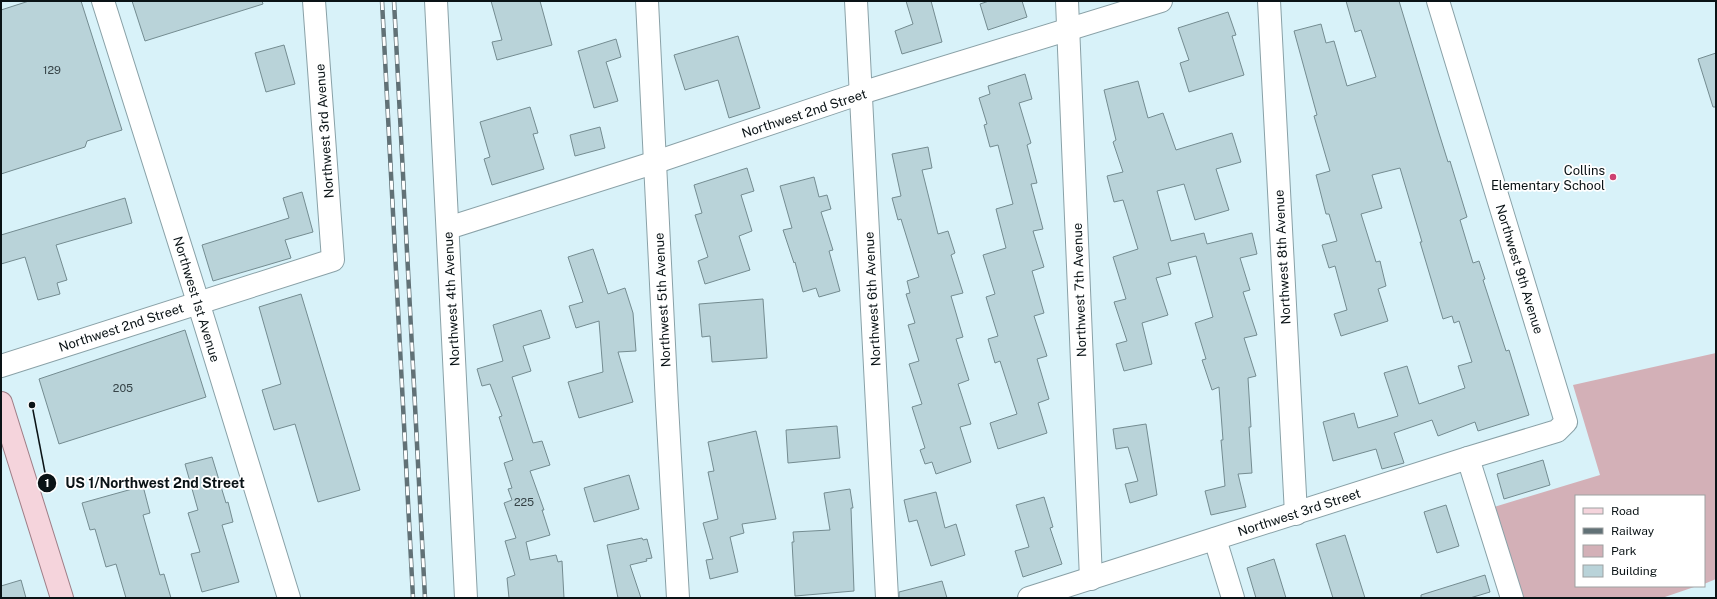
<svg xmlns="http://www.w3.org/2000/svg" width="1717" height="599" font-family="'Public Sans',sans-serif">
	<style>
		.green { fill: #d3b0b7 }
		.building { fill: #b9d3d9; stroke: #748c91 }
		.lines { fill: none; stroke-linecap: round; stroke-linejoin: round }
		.minor-casing { stroke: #89a1a7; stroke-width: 24 }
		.major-casing { stroke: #9f7e87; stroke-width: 24 }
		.minor { stroke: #fff; stroke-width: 22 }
		.major { stroke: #f5d4dc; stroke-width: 22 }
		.rail-casing { stroke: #617176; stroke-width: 4.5 }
		.rail { stroke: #fff; stroke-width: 3; stroke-dasharray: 9; stroke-linecap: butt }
		.poi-dot { fill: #cd4171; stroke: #fff; stroke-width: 1.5 }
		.labels { text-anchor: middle; stroke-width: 3.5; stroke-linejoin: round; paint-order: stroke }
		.number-label { font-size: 11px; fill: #364347 }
		.street-label { font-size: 13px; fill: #0a1316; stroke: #fff }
		.poi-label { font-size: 13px; fill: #0a1316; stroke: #fff; text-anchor: end }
		.leader { fill: none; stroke: #0a1316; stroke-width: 1.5 }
		.callout-dot { fill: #0a1316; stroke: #fff; stroke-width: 1.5 }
		.mark-label { font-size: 12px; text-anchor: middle; font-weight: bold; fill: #fff }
		.callout-label { font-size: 14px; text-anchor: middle; font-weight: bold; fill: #0a1316; stroke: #fff; stroke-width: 3.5; stroke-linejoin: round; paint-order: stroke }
	</style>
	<rect width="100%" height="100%" fill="#d8f2f9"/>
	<!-- green -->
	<polygon class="green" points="1716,353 1716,579 1704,584 1704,496 1576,496 1576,586 1697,586 1662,598 1524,598 1494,507 1600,475 1573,385"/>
	<!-- building -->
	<g class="building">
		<polygon points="29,1 81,1 122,130 87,141 85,147 1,174 1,10"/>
		<polygon points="132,1 262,1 263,4 145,41"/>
		<polygon points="491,1 540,1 552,45 497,60 492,42 502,40"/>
		<polygon points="906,1 931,1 942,42 902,54 895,31 913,24"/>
		<polygon points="989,1 1022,1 1027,17 988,30 980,4"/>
		<polygon points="1346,1 1399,1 1438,130 1448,162 1450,161 1467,217 1460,220 1473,263 1479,261 1485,279 1483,280 1506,351 1509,350 1529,415 1478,431 1475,422 1438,436 1432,420 1394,433 1404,463 1382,469 1376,449 1333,461 1323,422 1354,413 1358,428 1398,416 1384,373 1407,366 1419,404 1465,388 1458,366 1472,362 1459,321 1454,323 1452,316 1443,319 1420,242 1422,242 1400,168 1372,175 1382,208 1361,214 1376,262 1380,261 1386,286 1378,289 1388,321 1341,336 1334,314 1347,310 1335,266 1329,268 1322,245 1337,241 1329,214 1326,214 1316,175 1330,171 1314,116 1317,115 1294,31 1321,24 1326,43 1334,41 1347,86 1376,77 1361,30 1355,32"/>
		<polygon points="1228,12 1236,35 1232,36 1244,75 1189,92 1180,63 1189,60 1178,28"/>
		<polygon points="738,36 760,108 729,118 718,80 685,90 674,55"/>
		<polygon points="616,39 621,57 606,62 618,101 594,108 578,51"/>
		<polygon points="284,45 295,84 266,92 255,53"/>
		<polygon points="1716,53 1716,107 1713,107 1698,59"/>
		<polygon points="1025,74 1032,99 1019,103 1031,143 1027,145 1037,183 1031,184 1043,229 1033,231 1044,267 1032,271 1044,313 1034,316 1047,356 1037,359 1049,399 1038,403 1047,433 998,449 990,423 1017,414 1000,361 995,363 988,339 998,336 986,297 995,294 983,255 1006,248 996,209 1013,204 998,145 990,147 984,125 987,124 979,98 990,94 988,86"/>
		<polygon points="1138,81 1148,118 1163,113 1176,150 1232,133 1241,162 1216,169 1229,210 1195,220 1184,184 1157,191 1171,241 1204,233 1207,244 1252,233 1257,254 1240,258 1250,290 1243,292 1257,335 1244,338 1256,376 1248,378 1251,427 1249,427 1252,473 1238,474 1246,507 1211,515 1205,491 1225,486 1221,440 1223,440 1219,387 1212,390 1202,360 1206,359 1195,323 1213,317 1196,256 1168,263 1171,274 1156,278 1168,315 1142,323 1152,364 1124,371 1116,344 1127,341 1114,302 1126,299 1113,257 1138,249 1123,200 1114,202 1107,176 1123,172 1113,142 1116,140 1104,90"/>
		<polygon points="530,107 538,133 533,134 544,169 492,185 484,159 490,157 480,122"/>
		<polygon points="600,127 605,148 575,156 570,135"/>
		<polygon points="928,147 932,168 922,170 938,234 948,231 955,253 951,255 963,293 951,296 963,337 956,339 969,380 958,384 971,424 960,427 971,462 936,474 932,462 925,464 920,450 925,448 912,407 922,404 909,364 919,361 908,325 915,323 906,294 910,293 907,281 919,277 901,219 898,220 892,198 901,196 892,154"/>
		<polygon points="747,168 754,191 741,195 752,231 739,236 750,270 705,284 698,261 708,257 695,215 702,213 694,185"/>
		<polygon points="814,177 819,197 827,195 831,209 821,212 833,250 829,251 840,291 819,297 816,288 803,292 795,262 794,263 783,230 792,228 780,186"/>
		<polygon points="302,192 313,232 285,240 291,258 213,281 202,245 289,218 283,198"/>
		<polygon points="125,198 132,223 56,245 67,280 57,283 60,294 38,300 25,257 1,264 1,235"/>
		<polygon points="593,249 608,294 625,288 633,313 636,351 618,352 633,402 579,418 568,382 603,372 599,321 576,328 569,306 583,302 568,257"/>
		<polygon points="301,294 360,490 318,502 295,424 274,430 262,390 281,384 259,307"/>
		<polygon points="763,299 767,358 712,362 710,336 702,337 699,304"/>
		<polygon points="541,310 550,338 523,346 531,371 512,377 533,443 542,441 550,465 530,471 544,510 542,510 550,535 526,542 530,560 556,555 558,562 562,561 564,598 509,598 507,578 515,575 505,541 516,538 504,503 512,500 508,489 512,488 504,463 513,460 499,417 502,416 490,384 482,386 477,369 503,361 493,325"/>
		<polygon points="185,330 206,397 59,444 39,379"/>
		<polygon points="1146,424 1157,495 1130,503 1125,484 1138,481 1128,447 1116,449 1113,429"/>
		<polygon points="837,426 840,458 788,463 786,430"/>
		<polygon points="756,431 776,519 742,524 744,533 730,537 738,572 710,579 706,560 713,559 703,523 718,519 708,472 714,471 708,442"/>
		<polygon points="212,457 226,503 228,502 233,522 222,525 239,582 202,592 191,554 200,552 188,513 198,510 185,464"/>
		<polygon points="1543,460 1550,485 1504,499 1497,474"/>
		<polygon points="629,475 639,509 594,522 584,488"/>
		<polygon points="143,486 150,513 143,515 160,575 164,574 171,598 126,598 116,564 106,567 95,529 90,530 82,503"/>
		<polygon points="850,489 853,508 851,508 854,591 795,596 792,542 794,542 793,532 830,530 824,493"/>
		<polygon points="936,492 945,528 956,524 965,555 931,566 917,520 909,522 904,500"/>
		<polygon points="1044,497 1053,527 1050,528 1062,564 1023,577 1015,551 1029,547 1016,505"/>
		<polygon points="1446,505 1459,546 1437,553 1424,512"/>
		<polygon points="1345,535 1365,598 1333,598 1316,544"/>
		<polygon points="642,538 643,540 647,539 652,558 646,559 647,561 630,565 641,598 618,598 607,545"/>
		<polygon points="1274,559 1286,598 1256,598 1247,568"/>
		<polygon points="1485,575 1490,592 1470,598 1421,598 1421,595"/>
		<polygon points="21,580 26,598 1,598 1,586"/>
		<polygon points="942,581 947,598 899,598 899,592"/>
	</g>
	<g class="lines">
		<defs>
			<g id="minor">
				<polyline points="103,1 204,321 289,598"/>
				<polyline points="436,1 466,598"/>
				<polyline points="647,1 667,405 678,598"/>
				<polyline points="856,1 887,598"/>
				<polyline points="1067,1 1091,579"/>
				<polyline points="1269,1 1296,514"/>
				<polyline points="448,228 656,162 861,93 1161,1"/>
				<polyline points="1,366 333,260 314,1"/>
				<polyline points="1468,458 1512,598"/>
				<polyline points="1215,539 1233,598"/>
				<polyline points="1029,598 1468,458 1557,431 1566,422 1438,1"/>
			</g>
			<polyline id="major" points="1,403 62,598"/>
		</defs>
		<!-- minor casing -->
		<use href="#minor" class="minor-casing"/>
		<!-- major casing -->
		<use href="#major" class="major-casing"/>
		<!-- minor -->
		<use href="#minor" class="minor"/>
		<!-- major -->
		<use href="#major" class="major"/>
		<defs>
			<g id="rail">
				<polyline points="382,1 413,598"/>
				<polyline points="394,1 425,598"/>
			</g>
		</defs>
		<!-- rail casing -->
		<use href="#rail" class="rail-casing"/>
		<!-- rail -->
		<use href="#rail" class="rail"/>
	</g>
	<!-- markers -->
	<circle class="poi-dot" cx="1613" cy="177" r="4"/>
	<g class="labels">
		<!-- number labels -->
		<g class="number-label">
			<text x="52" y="74">129</text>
			<text x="123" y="392">205</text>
			<text x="524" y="506">225</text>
		</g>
		<!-- street labels -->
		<g class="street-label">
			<text transform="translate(804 113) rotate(-18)" y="5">Northwest 2nd Street</text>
			<text transform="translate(324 131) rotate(-94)" y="5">Northwest 3rd Avenue</text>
			<text transform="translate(1282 257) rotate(-93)" y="5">Northwest 8th Avenue</text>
			<text transform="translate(1520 269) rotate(73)" y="5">Northwest 9th Avenue</text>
			<text transform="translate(1079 290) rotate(-92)" y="5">Northwest 7th Avenue</text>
			<text transform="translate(197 299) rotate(73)" y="5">Northwest 1st Avenue</text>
			<text transform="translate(451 299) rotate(-93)" y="5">Northwest 4th Avenue</text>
			<text transform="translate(872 299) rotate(-93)" y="5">Northwest 6th Avenue</text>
			<text transform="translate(662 300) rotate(-93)" y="5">Northwest 5th Avenue</text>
			<text transform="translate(121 327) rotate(-18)" y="5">Northwest 2nd Street</text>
			<text transform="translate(1299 512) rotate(-18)" y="5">Northwest 3rd Street</text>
		</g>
		<!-- poi labels -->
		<g class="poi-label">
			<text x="1605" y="175">Collins<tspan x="1605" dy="15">Elementary School</tspan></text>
		</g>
	</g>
	<!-- callouts -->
	<path class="leader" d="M32 405L47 483"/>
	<g class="callout-dot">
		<circle cx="32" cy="405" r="4"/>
		<circle cx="47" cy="483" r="10"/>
	</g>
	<g class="mark-label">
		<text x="47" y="487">1</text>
	</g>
	<g class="callout-label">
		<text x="155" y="488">US 1/Northwest 2nd Street</text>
	</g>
	<!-- border -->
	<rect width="1717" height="599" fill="none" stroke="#0a1316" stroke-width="4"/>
	<!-- legend -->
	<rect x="1575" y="495" width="130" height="92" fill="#ffffff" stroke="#9da1a2"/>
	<rect x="1583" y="508" width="20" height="6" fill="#f5d4dc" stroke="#9da1a2"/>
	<text x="1611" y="515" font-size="12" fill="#0a1316">Road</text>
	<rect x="1583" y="528" width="20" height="6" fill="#617176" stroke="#9da1a2"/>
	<text x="1611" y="535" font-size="12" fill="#0a1316">Railway</text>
	<rect x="1583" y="545" width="20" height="12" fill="#d3b0b7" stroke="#9da1a2"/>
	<text x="1611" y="555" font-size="12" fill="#0a1316">Park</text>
	<rect x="1583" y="565" width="20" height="12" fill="#b9d3d9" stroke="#9da1a2"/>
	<text x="1611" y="575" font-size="12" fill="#0a1316">Building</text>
</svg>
